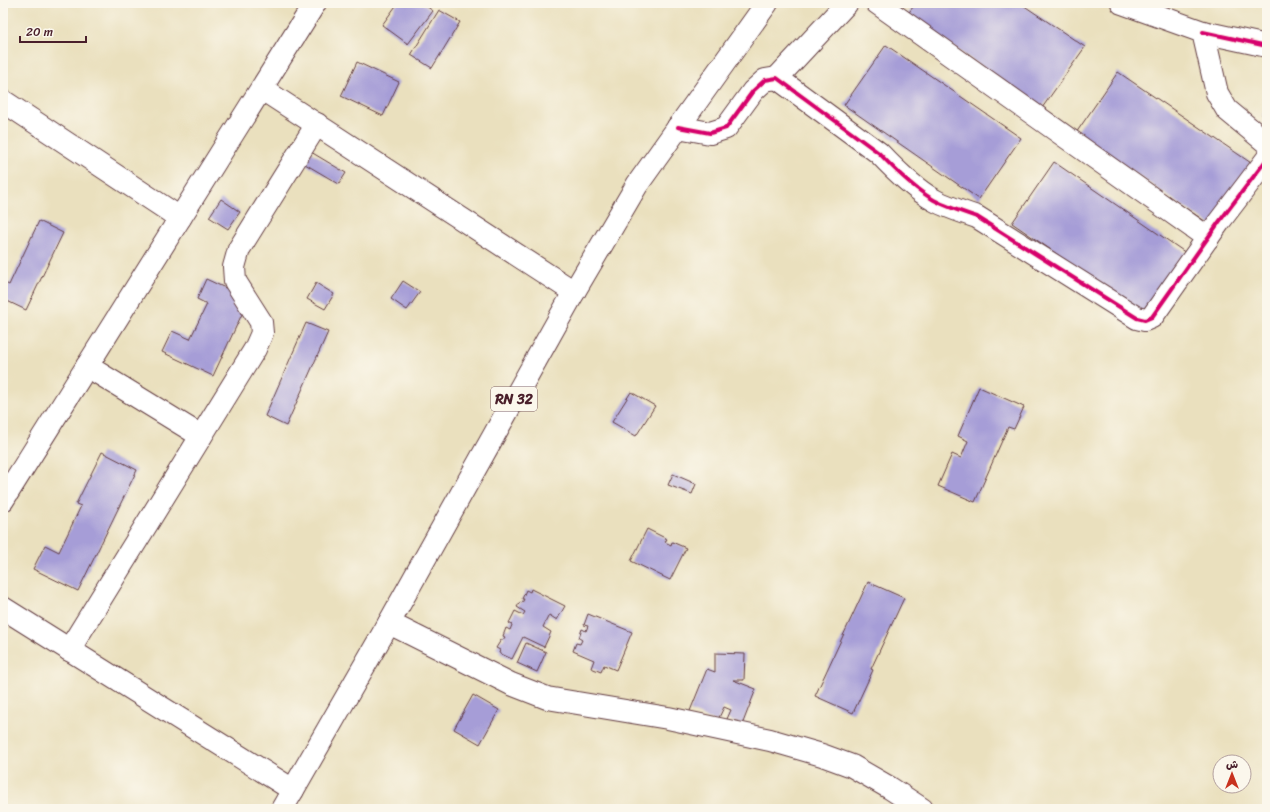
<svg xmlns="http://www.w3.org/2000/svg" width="1270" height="812" font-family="Sriracha,'Playpen Sans Arabic',sans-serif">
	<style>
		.building { fill: #a69dd7 }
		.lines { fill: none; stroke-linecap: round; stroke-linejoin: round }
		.minor-casing { stroke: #623c41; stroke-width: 24 }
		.major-casing { stroke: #623c41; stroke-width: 24 }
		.minor { stroke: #fff; stroke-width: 22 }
		.major { stroke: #fff; stroke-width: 22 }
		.cycleway-casing { stroke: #fbf7ec; stroke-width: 6 }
		.cycleway { stroke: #d6006c; stroke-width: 4 }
		.labels { text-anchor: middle; stroke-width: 4; stroke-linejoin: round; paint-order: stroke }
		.shield { fill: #fbf7ec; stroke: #7f6065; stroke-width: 1 }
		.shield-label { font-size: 14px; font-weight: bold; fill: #4a1f2b }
	</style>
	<rect width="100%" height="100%" fill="#fbf7ec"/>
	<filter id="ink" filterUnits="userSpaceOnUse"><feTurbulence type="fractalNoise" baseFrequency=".025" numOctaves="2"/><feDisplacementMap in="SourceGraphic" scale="8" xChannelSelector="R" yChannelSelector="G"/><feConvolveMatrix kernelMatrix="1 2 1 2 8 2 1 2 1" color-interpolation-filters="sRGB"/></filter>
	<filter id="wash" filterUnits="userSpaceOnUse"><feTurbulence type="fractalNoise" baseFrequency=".012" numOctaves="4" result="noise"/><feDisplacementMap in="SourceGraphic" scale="16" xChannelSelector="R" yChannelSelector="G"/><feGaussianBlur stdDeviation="0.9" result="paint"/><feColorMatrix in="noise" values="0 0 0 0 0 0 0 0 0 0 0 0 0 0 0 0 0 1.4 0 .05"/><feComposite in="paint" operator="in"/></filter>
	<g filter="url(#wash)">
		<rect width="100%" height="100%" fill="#eae0be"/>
		<g id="blocks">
			<!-- building -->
			<g class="building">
				<polygon points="398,3 422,3 433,11 408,44 382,25"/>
				<polygon points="916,3 1020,3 1085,47 1042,108 907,15"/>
				<polygon points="439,10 460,22 432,68 411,55"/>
				<polygon points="886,45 1021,138 979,199 844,105"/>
				<polygon points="357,62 399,82 383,116 341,96"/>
				<polygon points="1118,72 1254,165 1212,226 1076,133"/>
				<polygon points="1267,107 1267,118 1262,115"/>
				<polygon points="311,152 346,173 339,184 305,164"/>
				<polygon points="1054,162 1189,255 1147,316 1012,223"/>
				<polygon points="221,199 240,212 228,229 209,217"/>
				<polygon points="39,221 63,233 26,310 3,299 3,282 9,285"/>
				<polygon points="206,279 249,299 213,376 162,352 172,331 190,339 207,304 197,299"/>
				<polygon points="403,281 420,292 407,310 391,299"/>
				<polygon points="316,283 334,294 325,309 307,299"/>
				<polygon points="306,323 328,332 286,426 265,416"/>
				<polygon points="979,387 1024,407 1014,429 1008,427 975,502 938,486 952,454 961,458 968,441 958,436"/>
				<polygon points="631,392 655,406 636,436 612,422"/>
				<polygon points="102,452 137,470 78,591 33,569 45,545 59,552 81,506 76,504"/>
				<polygon points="673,474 696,484 692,494 668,485"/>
				<polygon points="647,529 667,539 665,542 671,545 672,542 686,548 670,580 631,561"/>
				<polygon points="868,582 904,598 871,669 873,670 853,713 815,696"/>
				<polygon points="531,589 565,606 557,620 549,615 543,627 551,632 544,647 523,637 512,659 499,653 500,650 496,648 501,640 503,640 505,637 503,636 506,628 510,630 512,625 509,623 515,611 523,615 525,612 517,607 520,602 522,603 524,599 522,599 526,590 530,592"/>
				<polygon points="588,614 632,632 616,670 604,665 601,672 591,668 594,660 573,651 576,643 580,644 582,640 579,638 582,629 586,631 588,626 584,625"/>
				<polygon points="526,643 546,652 537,672 517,663"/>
				<polygon points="715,653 745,654 744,680 733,680 756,689 742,725 727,719 731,710 724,707 717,722 690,711 707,669 715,672"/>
				<polygon points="473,695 499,710 480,744 454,729"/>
			</g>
		</g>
	</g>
	<g filter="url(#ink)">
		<use href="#blocks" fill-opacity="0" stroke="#623c41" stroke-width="1"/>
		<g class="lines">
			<defs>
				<g id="minor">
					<polyline points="877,3 1208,238"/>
					<polyline points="1122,3 1203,32 1217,93 1227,110 1267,143"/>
					<polyline points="1203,32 1267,46"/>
					<polyline points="777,78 847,3"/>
					<polyline points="262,89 574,292"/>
					<polyline points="3,101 180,218"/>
					<path d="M 678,127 L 710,133 L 726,128 L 753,91 L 765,80 L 777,78 L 879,153 C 895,170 913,188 934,200 C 947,207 962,212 977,217 L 1137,318 L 1145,320 L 1152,317 L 1219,222 L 1267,159"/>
					<polyline points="87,366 201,436"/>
					<polyline points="3,500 315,3"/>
					<polyline points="3,608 293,790"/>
					<polyline points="389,623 511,684 547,698 668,718 770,740 822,755 852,766 890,788 922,809"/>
					<polyline points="69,650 255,349 262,333 261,322 235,281 234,267 239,249 317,124"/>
				</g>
				<polyline id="major" points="282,809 389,623 574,292 637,185 767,3"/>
			</defs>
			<!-- minor casing -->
			<use href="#minor" class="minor-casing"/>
			<!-- major casing -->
			<use href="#major" class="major-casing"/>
			<!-- minor -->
			<use href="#minor" class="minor"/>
			<!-- major -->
			<use href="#major" class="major"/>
			<defs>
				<g id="cycleway">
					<polyline points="1203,32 1267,46"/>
					<path d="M 678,127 L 710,133 L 726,128 L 753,91 L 765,80 L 777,78 L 879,153 C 895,170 913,188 934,200 C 947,207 962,212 977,217 L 1137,318 L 1145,320 L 1152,317 L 1219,222 L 1267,159"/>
				</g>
			</defs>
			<!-- cycleway casing -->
			<use href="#cycleway" class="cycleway-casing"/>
			<!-- cycleway -->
			<use href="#cycleway" class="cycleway"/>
		</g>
	</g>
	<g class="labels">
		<!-- shield labels -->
		<rect class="shield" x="491" y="387" width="46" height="24" rx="3"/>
		<g class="shield-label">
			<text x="514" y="404">RN 32</text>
		</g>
	</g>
	<!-- margin -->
	<rect width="1270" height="812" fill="none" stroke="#fbf7ec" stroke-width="16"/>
	<!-- north arrow -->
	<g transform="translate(1232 774)"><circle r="19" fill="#fbf7ec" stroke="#b4a19f"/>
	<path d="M0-3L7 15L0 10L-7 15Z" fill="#c8321e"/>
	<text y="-6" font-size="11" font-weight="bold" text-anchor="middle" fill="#4a1f2b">ش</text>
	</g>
	<!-- scale -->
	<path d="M20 36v6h66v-6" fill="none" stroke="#4a1f2b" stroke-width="2"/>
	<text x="26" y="36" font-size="12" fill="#4a1f2b" stroke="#fbf7ec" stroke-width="3" paint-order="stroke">20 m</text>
</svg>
